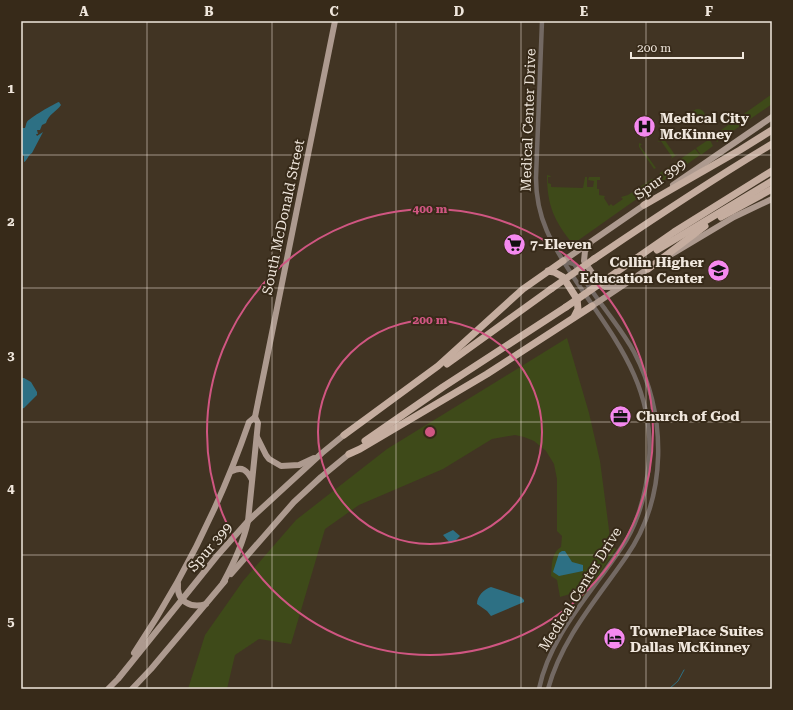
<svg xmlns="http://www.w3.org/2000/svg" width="793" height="710" font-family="'Roboto Serif',serif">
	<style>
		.green { fill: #3e4a19 }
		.water { fill: #2d7084 }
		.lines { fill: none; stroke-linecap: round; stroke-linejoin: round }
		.stream { stroke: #2d7084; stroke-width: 1 }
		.minor { stroke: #736963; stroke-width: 4.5 }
		.major { stroke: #ad9a8f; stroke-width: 6 }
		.highway { stroke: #c5ad9f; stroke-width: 7 }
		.highway-bridge { stroke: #c5ad9f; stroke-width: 7 }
		.grid { fill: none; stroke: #f0e7dd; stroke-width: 1; stroke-opacity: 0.55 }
		.ring { fill: none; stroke: #d05682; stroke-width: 2 }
		.labels { text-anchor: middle; stroke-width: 4; stroke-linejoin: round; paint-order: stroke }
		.poi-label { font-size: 14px; font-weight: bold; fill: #f0e7dd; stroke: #372a19; text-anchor: start }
		.street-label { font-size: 14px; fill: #f0e7dd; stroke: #372a19 }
		.centre { fill: #d05682; stroke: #372a19; stroke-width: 2 }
		.ring-label { font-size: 12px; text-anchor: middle; font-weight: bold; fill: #d05682; stroke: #372a19; stroke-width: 4; stroke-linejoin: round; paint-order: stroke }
		.neatline { fill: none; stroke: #f0e7dd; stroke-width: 1.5 }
		.grid-label { font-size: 13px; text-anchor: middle; font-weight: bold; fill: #f0e7dd }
	</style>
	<rect width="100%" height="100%" fill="#413423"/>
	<!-- green -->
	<g class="green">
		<polygon points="772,94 772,104 717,142 714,138 714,135"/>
		<circle cx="698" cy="116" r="7"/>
		<polygon points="666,136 664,139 675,155 678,154 671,159 672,157 661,141 657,142"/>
		<polygon points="708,140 710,140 713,146 701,155 696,148"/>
		<polygon points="639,143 642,144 640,146 656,168 658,167 654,169 639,147"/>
		<polygon points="695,149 700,155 663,181 659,175 660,173"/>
		<path d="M 547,175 L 551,176 L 550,177 L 548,177 L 548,183 L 551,184 L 551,187 L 583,188 L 585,177 L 587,177 L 587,187 L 593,187 L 594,181 L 588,180 L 589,177 L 600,177 L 600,180 L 597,180 L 597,189 L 599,189 L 599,195 L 605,196 L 604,198 L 609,206 L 611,204 L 613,206 L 623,199 L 621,197 L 628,195 L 652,179 L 655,179 L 658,184 L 573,244 C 554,221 547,205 547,175 Z"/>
		<path d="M 567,338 L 589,413 L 600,461 L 611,545 L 616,549 L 582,600 L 577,592 L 560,597 L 557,580 L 551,576 C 552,566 551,553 561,547 L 562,536 L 557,531 L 557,479 L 554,464 L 546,451 L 534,441 L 524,437 L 515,435 L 492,439 L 443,469 L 359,505 L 325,529 L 291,644 L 259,639 L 235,655 L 227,689 L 188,689 L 205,635 L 243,581 L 296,520 L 387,449 Z"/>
	</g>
	<!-- water -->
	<g class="water">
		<path d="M 59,102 L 61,105 C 57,111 48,115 46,123 L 42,125 L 40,130 L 37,130 L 38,134 L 36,134 L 37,136 L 43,132 L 32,153 C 28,155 27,161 24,162 L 24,156 L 21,154 L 21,128 L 25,128 C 26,126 26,123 27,122 C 28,119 55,103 59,102 Z"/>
		<polygon points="21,378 24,378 31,382 37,392 37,395 24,408 21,409"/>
		<polygon points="453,530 460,536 455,541 450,543 443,535"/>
		<polygon points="562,551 565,551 572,562 583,565 583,571 559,576 553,572 559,553"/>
		<path d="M 491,587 L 521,597 L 524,600 L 524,602 L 491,616 L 487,611 L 477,604 C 477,596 484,589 491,587 Z"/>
	</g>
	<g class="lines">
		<!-- stream -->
		<polyline class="stream" points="669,689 678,681 684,670"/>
		<!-- minor -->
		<g class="minor">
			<path d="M 539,689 C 550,633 598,586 627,539 C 640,516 647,487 649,461 C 655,384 613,337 574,278 C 552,244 536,219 536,178 L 542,21"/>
			<path d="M 548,689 C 562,638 597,599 626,557 C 668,497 667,415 634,352 C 626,337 615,323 605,309 C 594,295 584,279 574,264 L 563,261"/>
		</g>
		<!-- major -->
		<g class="major">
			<polyline points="673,185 772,117"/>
			<polyline points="590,244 585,251 584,261 599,283 605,287 619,287"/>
			<polyline points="672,254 734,217 772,199"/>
			<polyline points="563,261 647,203"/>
			<polyline points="592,306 652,266"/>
			<polyline points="257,437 266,455 269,459 281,466 299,465 314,458"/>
			<path d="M 232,471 C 242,466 247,470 252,480"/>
			<polyline points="231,574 294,502 321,477 349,454"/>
			<path d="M 223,583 C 234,563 243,544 248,521 L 258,423 L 255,417 L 335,21"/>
			<path d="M 178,584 C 176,601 191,609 206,604"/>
			<path d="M 134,653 C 182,581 221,503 249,422 L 255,417"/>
			<polyline points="108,689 118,679 217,556 248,521 322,453 344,435"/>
			<polyline points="132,689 151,669 225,581"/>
		</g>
		<!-- highway -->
		<g class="highway">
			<polyline points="644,205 740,150 772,130"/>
			<polyline points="721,217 772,189"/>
			<polyline points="657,250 772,181"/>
			<path d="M 594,259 C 653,219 711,180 772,144"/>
			<polyline points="648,269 705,226"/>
			<polyline points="548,271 554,272 563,277 577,299 578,309 574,317"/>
			<polyline points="608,278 674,232 772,171"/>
			<polyline points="447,364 551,289"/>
			<polyline points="344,435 438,366 523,289 563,261"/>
			<polyline points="365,441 443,387 566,307"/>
			<polyline points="349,454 360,449 487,374 592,306"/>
		</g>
		<!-- highway-bridge -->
		<g class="highway-bridge">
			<polyline points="551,289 594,259"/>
			<polyline points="566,307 608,278"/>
		</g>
	</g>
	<!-- grid -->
	<path class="grid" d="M 147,21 L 147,689M 272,21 L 272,689M 396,21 L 396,689M 521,21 L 521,689M 646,21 L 646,689M 21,155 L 772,155M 21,288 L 772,288M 21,422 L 772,422M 21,555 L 772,555"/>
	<!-- distance rings -->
	<g class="ring">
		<circle cx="430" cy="432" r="112"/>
		<circle cx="430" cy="432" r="223"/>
	</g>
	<!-- icons -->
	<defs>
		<symbol id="hospital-disc" viewBox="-11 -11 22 22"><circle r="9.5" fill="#f589ef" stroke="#372a19"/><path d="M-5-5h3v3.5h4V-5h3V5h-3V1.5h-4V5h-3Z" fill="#111"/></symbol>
		<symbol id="supermarket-disc" viewBox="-11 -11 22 22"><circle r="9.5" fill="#f589ef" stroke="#372a19"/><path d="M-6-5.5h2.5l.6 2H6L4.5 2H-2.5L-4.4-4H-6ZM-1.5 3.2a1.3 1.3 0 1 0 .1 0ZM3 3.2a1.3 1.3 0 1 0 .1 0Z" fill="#111"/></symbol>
		<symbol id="university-disc" viewBox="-11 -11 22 22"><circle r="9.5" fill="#f589ef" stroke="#372a19"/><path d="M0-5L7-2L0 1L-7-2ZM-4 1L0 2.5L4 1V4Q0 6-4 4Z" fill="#111"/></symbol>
		<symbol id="office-disc" viewBox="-11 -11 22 22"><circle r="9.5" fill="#f589ef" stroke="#372a19"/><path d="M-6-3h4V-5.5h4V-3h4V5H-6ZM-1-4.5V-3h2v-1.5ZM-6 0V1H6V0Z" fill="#111"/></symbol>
		<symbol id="hotel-disc" viewBox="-11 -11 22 22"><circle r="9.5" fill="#f589ef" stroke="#372a19"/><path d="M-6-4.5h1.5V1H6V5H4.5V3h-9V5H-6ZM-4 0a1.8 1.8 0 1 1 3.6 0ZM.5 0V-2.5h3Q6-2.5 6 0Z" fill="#111"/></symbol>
	</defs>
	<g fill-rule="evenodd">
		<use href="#hospital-disc" x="632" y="114" width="25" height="25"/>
		<use href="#supermarket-disc" x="502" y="232" width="25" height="25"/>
		<use href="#university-disc" x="706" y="258" width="25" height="25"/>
		<use href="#office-disc" x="608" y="404" width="25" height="25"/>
		<use href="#hotel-disc" x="602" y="626" width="25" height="25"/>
	</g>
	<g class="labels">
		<!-- poi labels -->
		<g class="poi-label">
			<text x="660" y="123">Medical City<tspan x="660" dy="16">McKinney</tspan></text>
			<text x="530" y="249">7-Eleven</text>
			<text x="704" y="267" text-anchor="end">Collin Higher<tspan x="704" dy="16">Education Center</tspan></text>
			<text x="636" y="421">Church of God</text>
			<text x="630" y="636">TownePlace Suites<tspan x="630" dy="16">Dallas McKinney</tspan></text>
		</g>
		<!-- street labels -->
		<g class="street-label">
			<text transform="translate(528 120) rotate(-88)" y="5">Medical Center Drive</text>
			<text transform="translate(660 179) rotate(-35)" y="5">Spur 399</text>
			<text transform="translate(283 217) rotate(-78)" y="5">South McDonald Street</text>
			<text transform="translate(210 547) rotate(-49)" y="5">Spur 399</text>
			<text transform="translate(580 589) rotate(-58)" y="5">Medical Center Drive</text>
		</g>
	</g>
	<circle cx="430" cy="432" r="6" class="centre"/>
	<g class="ring-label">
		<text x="430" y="213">400 m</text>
		<text x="430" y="324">200 m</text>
	</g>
	<!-- border -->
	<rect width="793" height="710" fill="none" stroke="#372a19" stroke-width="44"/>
	<!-- scale -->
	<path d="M631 52v6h112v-6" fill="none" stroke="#f0e7dd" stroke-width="2"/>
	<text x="637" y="52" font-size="12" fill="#f0e7dd" stroke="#372a19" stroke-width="3" paint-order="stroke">200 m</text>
	<rect x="22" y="22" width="749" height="666" class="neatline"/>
	<g class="grid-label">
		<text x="84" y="16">A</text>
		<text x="209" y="16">B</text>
		<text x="334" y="16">C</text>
		<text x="459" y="16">D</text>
		<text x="584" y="16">E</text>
		<text x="709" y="16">F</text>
		<text x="11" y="93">1</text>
		<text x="11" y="226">2</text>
		<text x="11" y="360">3</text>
		<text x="11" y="493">4</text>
		<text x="11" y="626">5</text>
	</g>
</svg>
